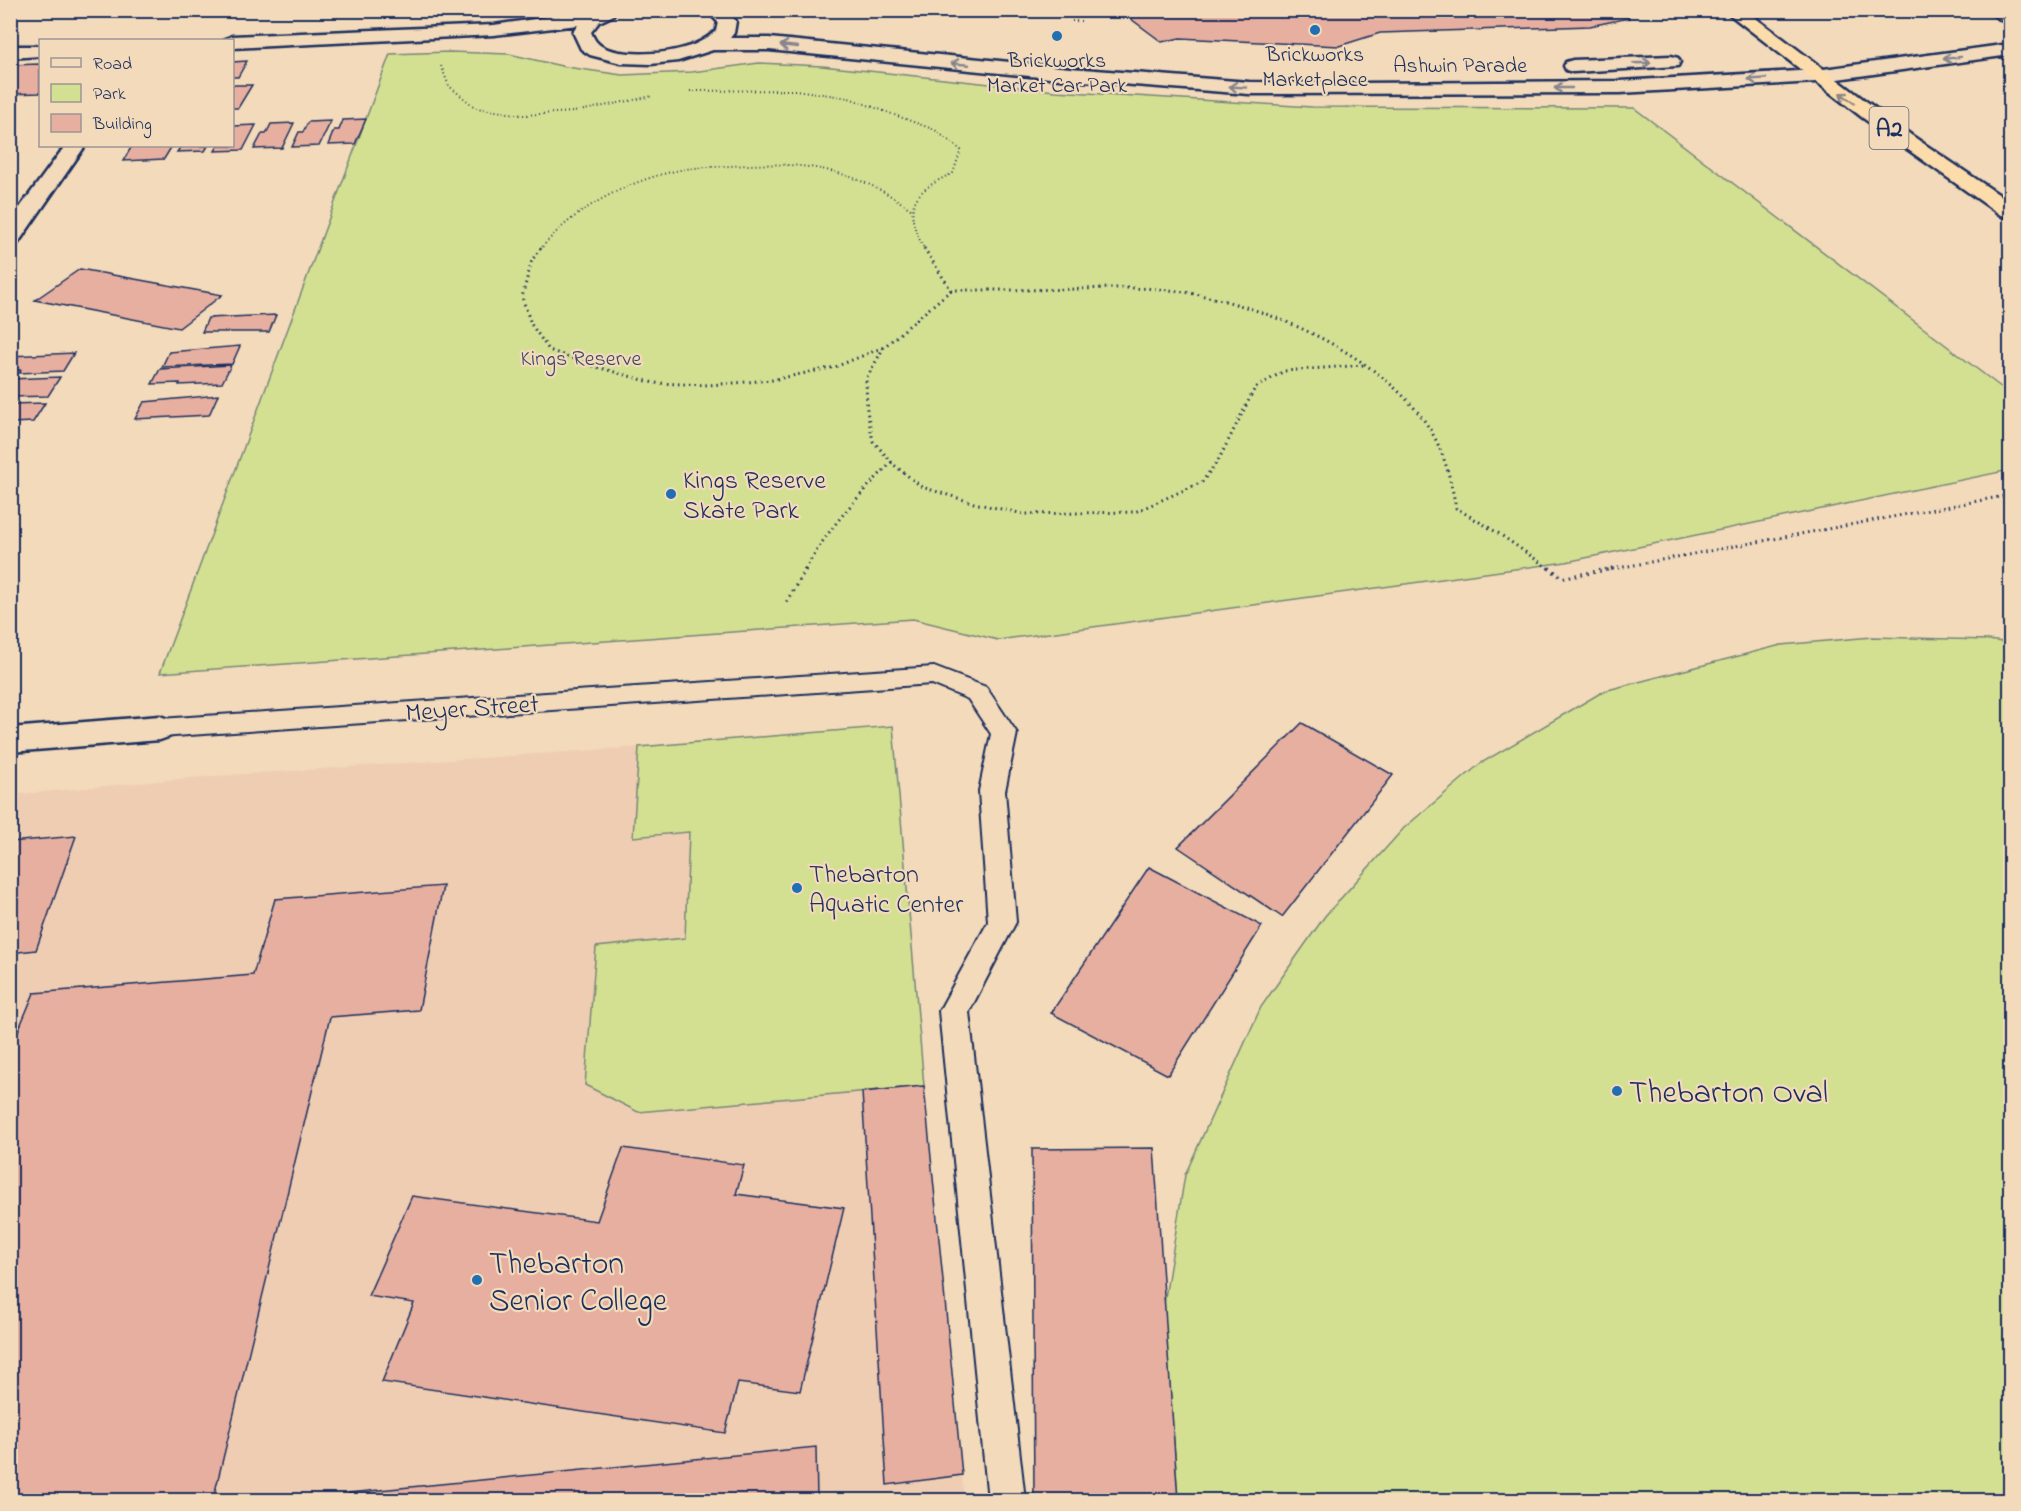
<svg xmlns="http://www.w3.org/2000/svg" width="2021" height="1511" font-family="'Indie Flower',sans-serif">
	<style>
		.built { fill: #efcdb2 }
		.green { fill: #d3df91; stroke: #778778; stroke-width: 1.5 }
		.building { fill: #e7afa0; stroke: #1b2f5e; stroke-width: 1.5 }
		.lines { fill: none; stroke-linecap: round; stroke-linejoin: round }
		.service-casing { stroke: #1b2f5e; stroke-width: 4 }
		.minor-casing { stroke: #1b2f5e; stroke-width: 5 }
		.tertiary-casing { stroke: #1b2f5e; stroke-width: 5 }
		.trunk-casing { stroke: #1b2f5e; stroke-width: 5 }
		.path-far2 { stroke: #1b2f5e; stroke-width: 2; stroke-dasharray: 1 3; stroke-linecap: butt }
		.path-far1 { stroke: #1b2f5e; stroke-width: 3; stroke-dasharray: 1.5 4; stroke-linecap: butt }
		.path { stroke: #1b2f5e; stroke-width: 4; stroke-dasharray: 1.5 4.5; stroke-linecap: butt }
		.service { fill: #f2daba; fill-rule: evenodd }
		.minor { fill: #f2daba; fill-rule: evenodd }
		.tertiary { fill: #f2daba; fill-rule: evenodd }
		.trunk { fill: #fddcac; fill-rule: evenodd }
		.oneway { stroke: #86848c }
		.oneway2 { stroke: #8c8685 }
		.poi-dot { fill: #1f6fb2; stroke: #f2daba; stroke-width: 2 }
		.labels { text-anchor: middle; stroke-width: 4.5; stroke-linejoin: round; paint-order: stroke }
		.far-poi-label { font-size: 22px; fill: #1b2f5e; stroke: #f2daba }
		.far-street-label { font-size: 22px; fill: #1b2f5e; stroke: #f2daba }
		.far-park-label { font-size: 22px; fill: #374966; stroke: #f2daba }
		.shield { fill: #f2daba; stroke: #5c627a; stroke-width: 1.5 }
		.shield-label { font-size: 24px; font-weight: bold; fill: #1b2f5e }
		.poi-label { font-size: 26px; fill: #1b2f5e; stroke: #f2daba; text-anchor: start }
		.street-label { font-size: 26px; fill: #1b2f5e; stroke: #f2daba }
		.near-poi-label { font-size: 32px; fill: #1b2f5e; stroke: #f2daba; text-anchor: start }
	</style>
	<rect width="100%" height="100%" fill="#f2daba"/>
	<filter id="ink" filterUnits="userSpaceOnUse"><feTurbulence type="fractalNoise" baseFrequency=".0167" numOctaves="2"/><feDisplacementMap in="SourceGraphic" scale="12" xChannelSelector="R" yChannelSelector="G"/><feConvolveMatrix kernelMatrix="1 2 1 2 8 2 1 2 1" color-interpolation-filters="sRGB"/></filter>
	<g filter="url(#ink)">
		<!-- built -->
		<polygon class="built" points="893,726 924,1086 964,1500 11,1500 11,795 202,777 639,747"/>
		<!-- green -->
		<g class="green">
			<polygon points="450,52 509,54 566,67 622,75 692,72 759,63 822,66 1055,91 1312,107 1634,108 2010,394 2010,470 1566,562 998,640 913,619 160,673 390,54"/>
			<polygon points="1872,637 1988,640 2010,643 2010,1500 1178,1500 1164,1304 1185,1175 1261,1007 1325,916 1404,828 1481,763 1604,691 1781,645"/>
			<polygon points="893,726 924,1086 638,1112 585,1085 596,947 685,938 689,832 633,837 639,747"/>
		</g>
		<!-- building -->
		<g class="building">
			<polygon points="1119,10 1627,10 1629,18 1590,26 1380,33 1339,46 1180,38 1162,42"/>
			<polygon points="247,61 238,77 232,77 232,62"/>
			<polygon points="40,64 40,93 10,94 10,65"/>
			<polygon points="232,85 252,85 238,108 232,108"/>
			<polygon points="366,119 355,144 328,145 334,130 339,130 343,120"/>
			<polygon points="331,121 319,146 292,147 299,132 303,132 308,122"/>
			<polygon points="294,123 282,148 254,149 262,134 266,134 271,124"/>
			<polygon points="256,125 243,150 215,151 218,146 232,146 233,126"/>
			<polygon points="132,146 172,146 164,159 123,161"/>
			<polygon points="181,146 208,146 205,151 177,152"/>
			<polygon points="80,269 222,295 179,328 35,300"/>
			<polygon points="276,315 269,332 202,332 208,318"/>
			<polygon points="240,346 232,364 162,367 169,352"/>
			<polygon points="74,353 63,371 19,373 21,370 10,370 10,356"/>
			<polygon points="231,365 222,383 179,385 180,383 152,384 160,369"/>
			<polygon points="60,377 48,396 10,397 10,379"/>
			<polygon points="218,395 209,415 135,419 144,402"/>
			<polygon points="45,403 33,422 10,423 10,404"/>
			<polygon points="1302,723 1393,775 1282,917 1178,847"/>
			<polygon points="76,836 36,950 10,953 10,842"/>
			<polygon points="1149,867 1262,926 1168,1075 1051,1013"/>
			<polygon points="443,886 419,1010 330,1017 213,1500 10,1500 10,1050 34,993 253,975 275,899"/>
			<polygon points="924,1086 962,1475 887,1485 862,1092"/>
			<polygon points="623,1148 744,1165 736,1194 844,1208 800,1391 738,1383 725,1433 382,1382 414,1303 368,1296 412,1196 597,1221"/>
			<polygon points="1154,1148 1178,1500 1034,1500 1032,1149"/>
			<polygon points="816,1447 817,1500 348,1500 349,1493"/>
		</g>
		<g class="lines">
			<defs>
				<polygon id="service" points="934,667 986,687 1017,733 1005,791 1016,922 969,1012 1025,1500 988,1500 939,1011 988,922 979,791 991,734 968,699 932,684 160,737 151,734 147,728 151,722 160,719"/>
				<g id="minor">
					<polygon points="65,146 85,146 18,243 10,245 10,221"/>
					<polygon points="160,716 171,720 176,728 171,736 160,740 10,752 10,728"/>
				</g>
				<g id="tertiary">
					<path d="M 595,10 L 615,12 L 612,16 L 599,22 L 591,32 C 594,39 596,43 603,47 C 622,57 667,54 687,47 C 698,44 707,38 716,31 L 718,22 L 706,10 L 726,10 L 736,21 L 734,33 L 730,38 L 769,38 L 1070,68 L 1249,82 L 1359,83 L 1620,81 L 1816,70 L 2010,44 L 2010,55 L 1816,82 L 1620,93 L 1249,94 L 1070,80 L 769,50 L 713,50 L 678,61 L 651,64 L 621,63 L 590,55 L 581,49 L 573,32 L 578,25 L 494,35 L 232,48 L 232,40 L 224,40 L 232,36 L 494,25 Z"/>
					<polygon points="10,46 40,46 40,56 10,58"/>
					<polygon points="1671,56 1678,58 1680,62 1678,66 1573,72 1566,70 1564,66 1566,62 1573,60"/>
				</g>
				<g id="trunk">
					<polygon points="1724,10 1745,10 1911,135 2010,202 2010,217 2002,216 1863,118"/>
					<polygon points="1986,10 2010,11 2010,23 2004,22"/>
				</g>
			</defs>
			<!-- service casing -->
			<use href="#service" class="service-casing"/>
			<!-- minor casing -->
			<use href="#minor" class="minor-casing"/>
			<!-- tertiary casing -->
			<use href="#tertiary" class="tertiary-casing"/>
			<!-- trunk casing -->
			<use href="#trunk" class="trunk-casing"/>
			<!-- path-far2 -->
			<g class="path-far2">
				<polyline points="1072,21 1084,21"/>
				<polyline points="441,66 449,86 476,108 522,115 574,112 653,96"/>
				<path d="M 690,91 L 796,90 L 849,98 L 935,130 L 961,150 L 953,173 C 912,192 901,207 925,250"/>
				<path d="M 540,250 C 572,209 629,180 680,170 C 696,167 714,167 730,166 C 762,164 794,163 826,170 C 858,177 886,191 912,210"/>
			</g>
			<!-- path-far1 -->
			<g class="path-far1">
				<polyline points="541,248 532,260 522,297 531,324 549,350 593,366 654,383 709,385 772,380 835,367 884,347"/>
				<path d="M 924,248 L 951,290 C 994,290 1036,290 1078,289 C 1109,288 1139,287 1169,290 C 1256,300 1384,353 1431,431 C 1445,455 1451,481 1456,508 L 1498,533 L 1551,570"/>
				<polyline points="951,290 884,347 866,379 867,411 873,441 894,465 922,487 974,503 1024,514 1135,512 1202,482 1219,459 1255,388 1284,371 1364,365"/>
				<path d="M 805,570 C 828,528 859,495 892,462"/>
				<polyline points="1607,570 2010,495"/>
			</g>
			<!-- path -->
			<g class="path">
				<polyline points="1549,568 1563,578 1615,568"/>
				<polyline points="787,602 806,568"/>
			</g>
			<!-- service -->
			<use href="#service" class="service"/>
			<!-- minor -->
			<use href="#minor" class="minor"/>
			<!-- tertiary -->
			<use href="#tertiary" class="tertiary"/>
			<!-- trunk -->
			<use href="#trunk" class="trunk"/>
		</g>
		<!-- one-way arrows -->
		<defs><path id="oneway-shaft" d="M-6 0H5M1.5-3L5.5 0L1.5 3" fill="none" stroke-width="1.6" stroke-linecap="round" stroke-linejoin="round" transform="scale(1.5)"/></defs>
		<g class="oneway">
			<use href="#oneway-shaft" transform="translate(789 46) rotate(-174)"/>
			<use href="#oneway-shaft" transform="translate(1952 58) rotate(173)"/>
			<use href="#oneway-shaft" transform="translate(1642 63) rotate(-2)"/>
			<use href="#oneway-shaft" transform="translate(960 64) rotate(-175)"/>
			<use href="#oneway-shaft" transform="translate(1757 79) rotate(177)"/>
			<use href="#oneway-shaft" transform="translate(1238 87) rotate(-176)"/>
			<use href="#oneway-shaft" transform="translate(1563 88) rotate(180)"/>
		</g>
		<use class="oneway2" href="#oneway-shaft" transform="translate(1847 98) rotate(-144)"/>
	</g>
	<!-- markers -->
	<g class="poi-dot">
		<circle cx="1315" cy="30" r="6"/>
		<circle cx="1057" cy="36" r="6"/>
		<circle cx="671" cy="494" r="6"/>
		<circle cx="797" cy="888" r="6"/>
		<circle cx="1617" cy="1091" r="6"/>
		<circle cx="477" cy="1280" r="6"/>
	</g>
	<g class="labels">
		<!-- far-poi labels -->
		<g class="far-poi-label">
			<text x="1315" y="61">Brickworks<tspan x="1315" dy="25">Marketplace</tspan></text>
			<text x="1057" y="67">Brickworks<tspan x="1057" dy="25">Market Car Park</tspan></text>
		</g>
		<!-- far-street labels -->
		<g class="far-street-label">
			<text x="1460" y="72">Ashwin Parade</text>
		</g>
		<!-- far-park labels -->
		<g class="far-park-label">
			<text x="581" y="365">Kings Reserve</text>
		</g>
		<!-- shield labels -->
		<rect class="shield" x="1869.5" y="107" width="39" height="42" rx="4.5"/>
		<g class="shield-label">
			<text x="1889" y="136">A2</text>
		</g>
		<!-- poi labels -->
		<g class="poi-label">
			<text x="683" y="488">Kings Reserve<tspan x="683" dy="30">Skate Park</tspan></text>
			<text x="809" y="882">Thebarton<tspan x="809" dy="30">Aquatic Center</tspan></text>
		</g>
		<!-- street labels -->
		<g class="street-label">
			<text transform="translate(472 707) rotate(-4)" y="9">Meyer Street</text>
		</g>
		<!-- near-poi labels -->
		<g class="near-poi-label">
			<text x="1629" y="1102">Thebarton Oval</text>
			<text x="489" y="1273">Thebarton<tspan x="489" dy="37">Senior College</tspan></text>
		</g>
	</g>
	<!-- margin -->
	<rect width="2021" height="1511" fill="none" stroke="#f2daba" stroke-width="36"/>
	<rect x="18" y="18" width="1985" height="1475" fill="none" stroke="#1b2f5e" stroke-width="2" filter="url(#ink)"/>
	<!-- legend -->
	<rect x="39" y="39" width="195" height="108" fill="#f2daba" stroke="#9c9695" stroke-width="1.5"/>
	<rect x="51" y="58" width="30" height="9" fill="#f2daba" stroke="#9c9695" stroke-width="1.5"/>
	<text x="93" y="69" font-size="18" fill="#1b2f5e">Road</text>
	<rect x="51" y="84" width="30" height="18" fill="#d3df91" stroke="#9c9695" stroke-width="1.5"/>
	<text x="93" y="99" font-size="18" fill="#1b2f5e">Park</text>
	<rect x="51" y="114" width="30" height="18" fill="#e7afa0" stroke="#9c9695" stroke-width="1.5"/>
	<text x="93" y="129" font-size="18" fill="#1b2f5e">Building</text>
</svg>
